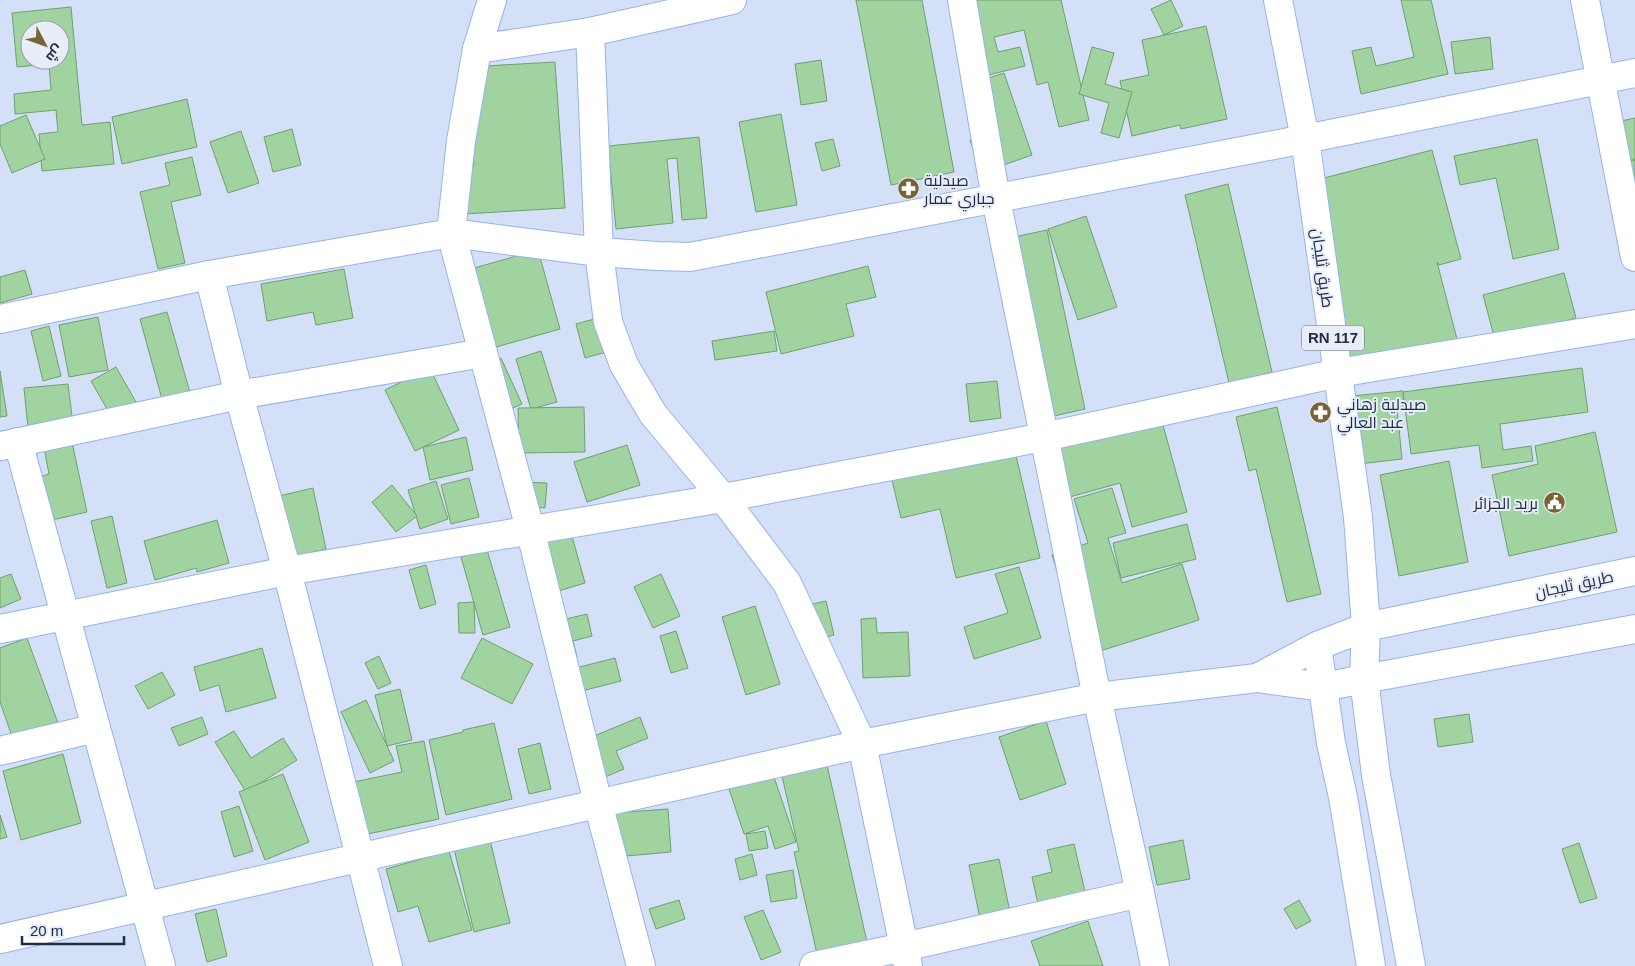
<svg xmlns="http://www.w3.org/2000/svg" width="1635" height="966" font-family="Arial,Cairo,sans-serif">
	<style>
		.building { fill: #a0d39f; stroke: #6fa06e; fill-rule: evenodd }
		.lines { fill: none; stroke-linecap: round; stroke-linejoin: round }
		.minor-casing { stroke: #96b3ee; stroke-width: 30 }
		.major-casing { stroke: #96b3ee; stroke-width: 30 }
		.minor { stroke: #fff; stroke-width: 28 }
		.major { stroke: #fff; stroke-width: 28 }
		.labels { text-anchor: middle; stroke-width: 4; stroke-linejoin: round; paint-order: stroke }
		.shield { fill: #e7edf9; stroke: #5d677b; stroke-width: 1 }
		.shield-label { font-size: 15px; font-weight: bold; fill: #222d45 }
		.poi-label { font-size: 16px; fill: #222d45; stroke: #e7edf9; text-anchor: start }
		.street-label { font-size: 16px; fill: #222d45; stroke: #e7edf9 }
	</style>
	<rect width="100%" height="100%" fill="#d4e0f8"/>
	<!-- building -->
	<g class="building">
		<polygon points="856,0 922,0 954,172 891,185"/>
		<polygon points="958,0 1061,0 1089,120 1059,127 1048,82 1037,85 1024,30 994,37 998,52 1020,47 1025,66 976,78"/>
		<polygon points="1171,0 1183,26 1164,35 1151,9"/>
		<polygon points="1401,0 1431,0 1448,74 1361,94 1352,51 1371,47 1376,66 1414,57"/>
		<path d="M 71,7 L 82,125 L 110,122 L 114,164 L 42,171 L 39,134 L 58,132 L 56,110 L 15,114 L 14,94 L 51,90 L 49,64 L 17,67 L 12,13 ZM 30,30 L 60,30 L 60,60 L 30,60 Z"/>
		<polygon points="1206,26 1227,119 1181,129 1180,125 1132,136 1120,81 1149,75 1142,40"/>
		<polygon points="1490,37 1493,69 1455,74 1451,42"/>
		<polygon points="1092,47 1114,53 1105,84 1132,92 1119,138 1101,133 1109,103 1079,94"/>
		<polygon points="821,60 827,101 801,105 795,64"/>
		<polygon points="555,62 565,208 464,214 461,167 474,166 467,67"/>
		<polygon points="1004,73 1032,155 981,173 970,140 987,134 970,84"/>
		<polygon points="187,99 197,147 122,164 112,117"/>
		<polygon points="781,114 797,205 756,212 739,122"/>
		<polygon points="26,115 45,159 12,173 0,144 0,126"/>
		<polygon points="1635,118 1635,159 1631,160 1621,121"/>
		<polygon points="292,129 301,165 273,172 264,137"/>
		<polygon points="241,131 259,183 228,193 210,142"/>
		<polygon points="699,137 707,218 682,220 677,158 667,159 673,223 616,229 608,146"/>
		<polygon points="833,139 840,166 822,171 815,143"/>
		<polygon points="1537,139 1559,249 1513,259 1496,178 1460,185 1454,156"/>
		<polygon points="1432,150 1461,259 1439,265 1437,262 1457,339 1345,369 1297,185"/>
		<polygon points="192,157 201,195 171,202 185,263 158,269 140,192 170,185 165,163"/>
		<polygon points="1635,160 1635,201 1626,162"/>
		<polygon points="1228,184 1272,372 1229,383 1185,195"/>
		<polygon points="1086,216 1117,307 1078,320 1048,229"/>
		<polygon points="1047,230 1085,409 1032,421 995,241"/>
		<polygon points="538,250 560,329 482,351 460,272"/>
		<polygon points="868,266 876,297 846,304 854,336 781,354 766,292"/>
		<polygon points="344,269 353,318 316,325 313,312 267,321 261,284"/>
		<polygon points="25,270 32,294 0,303 0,277"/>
		<polygon points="1564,273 1576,318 1495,340 1483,295"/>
		<polygon points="167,312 191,396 163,403 140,319"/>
		<polygon points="605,316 614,350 585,358 576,324"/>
		<polygon points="98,317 108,370 69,377 59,325"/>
		<polygon points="49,326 61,376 43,381 31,331"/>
		<polygon points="774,331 777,351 715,360 712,341"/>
		<polygon points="541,351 557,402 531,409 516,359"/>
		<polygon points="501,358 522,404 502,413 481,367"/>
		<polygon points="116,367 136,402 111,416 91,381"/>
		<polygon points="430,368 459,430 415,451 385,390"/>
		<polygon points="1582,368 1588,412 1500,424 1503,450 1531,446 1533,461 1482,468 1479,445 1411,454 1403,392"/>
		<polygon points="0,371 7,416 0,417"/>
		<polygon points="997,381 1001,418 970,422 966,384"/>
		<polygon points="68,384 73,424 28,428 24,388"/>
		<polygon points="1403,391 1404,407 1397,408 1402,459 1358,464 1351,396"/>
		<polygon points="584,407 585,452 519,453 518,408"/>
		<polygon points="1277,407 1321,594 1287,602 1256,469 1249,471 1236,417"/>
		<polygon points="1161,418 1187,512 1132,527 1120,483 1059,500 1046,450"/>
		<polygon points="1595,432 1617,532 1509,556 1492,475 1538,464 1535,446"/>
		<polygon points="466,437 473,470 430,480 423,447"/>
		<polygon points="72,442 87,512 48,521 39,477 49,474 44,448"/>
		<polygon points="627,445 640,485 587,502 574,462"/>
		<polygon points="1014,447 1040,558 956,578 940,509 901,518 891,476"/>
		<polygon points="1449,461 1468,562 1399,576 1380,475"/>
		<polygon points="469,478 479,517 451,524 441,485"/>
		<polygon points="436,481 448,519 420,529 408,490"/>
		<polygon points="524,482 547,483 545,508 522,506"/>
		<polygon points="392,485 417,516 396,532 372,502"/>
		<polygon points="313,488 326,549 280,560 266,499"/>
		<polygon points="1112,488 1126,533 1108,538 1122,583 1182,564 1199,620 1084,656 1052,555 1088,543 1074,499"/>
		<polygon points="112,516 127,583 107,588 91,521"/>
		<polygon points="217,520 229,563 197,572 196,568 155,580 144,541"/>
		<polygon points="1187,524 1196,559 1121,578 1113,543"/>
		<polygon points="570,529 585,583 542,596 526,542"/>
		<polygon points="487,550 510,627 483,635 461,557"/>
		<polygon points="426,565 436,604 420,609 409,570"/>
		<polygon points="1019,567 1041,638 974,659 964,627 1008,613 995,574"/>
		<polygon points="11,574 21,599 0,608 0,578"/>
		<polygon points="661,574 680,616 653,628 634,587"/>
		<polygon points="826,601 834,635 812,641 803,606"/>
		<polygon points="474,602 475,633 459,633 458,603"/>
		<polygon points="755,606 780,684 746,695 722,617"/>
		<polygon points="587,614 592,636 573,641 577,657 554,662 545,624"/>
		<polygon points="876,618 877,633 908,632 910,676 863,678 861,619"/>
		<polygon points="676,631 688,668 671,673 660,636"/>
		<polygon points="27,638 59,726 14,742 0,702 0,648"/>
		<polygon points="482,638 533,664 512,704 461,678"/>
		<polygon points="262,648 276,698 226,712 219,685 200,691 194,667"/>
		<polygon points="379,656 391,683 378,689 365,663"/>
		<polygon points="615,658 621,681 566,695 560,672"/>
		<polygon points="162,672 175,695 148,709 135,686"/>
		<polygon points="400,689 412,740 387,746 375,695"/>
		<polygon points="366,700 394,761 370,773 341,712"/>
		<polygon points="1469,714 1473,742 1438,747 1434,719"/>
		<polygon points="202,717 208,734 179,746 171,728"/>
		<polygon points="640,717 648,738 616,751 624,769 593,782 577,743"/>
		<polygon points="1046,721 1066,784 1020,800 999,737"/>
		<polygon points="494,723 512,799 446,815 429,740 463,732 463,730"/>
		<polygon points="234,731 251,758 283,738 297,760 246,792 215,742"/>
		<polygon points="424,741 439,819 349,838 339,785 402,772 396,746"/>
		<polygon points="540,743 551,789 529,794 518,749"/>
		<polygon points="63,754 81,823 21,840 3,771"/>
		<polygon points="827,765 867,942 817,954 794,852 799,851 782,776"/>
		<polygon points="283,774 309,842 265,860 239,792"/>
		<polygon points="773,774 796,842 775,849 768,826 744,834 729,789"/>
		<polygon points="239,806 253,851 234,857 221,812"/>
		<polygon points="668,809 671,852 615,857 613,813"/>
		<polygon points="0,815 7,837 0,839"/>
		<polygon points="765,831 768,848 749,851 746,834"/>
		<polygon points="490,840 510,923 474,932 454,849"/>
		<polygon points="1183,840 1190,879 1157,885 1149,847"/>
		<polygon points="1579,843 1597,898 1580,903 1562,849"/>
		<polygon points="1074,844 1086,896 1039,908 1032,877 1052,872 1047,850"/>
		<polygon points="449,851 472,930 429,942 418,906 398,912 386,869"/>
		<polygon points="752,854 757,875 740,880 735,859"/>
		<polygon points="999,859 1010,912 980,919 969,865"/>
		<polygon points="793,870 797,898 771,902 766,875"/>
		<polygon points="679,900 685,919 656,929 649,909"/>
		<polygon points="1299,900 1311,921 1296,929 1284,909"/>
		<polygon points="216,909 227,956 207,962 195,914"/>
		<polygon points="763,910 781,952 761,960 744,917"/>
		<polygon points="1088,921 1103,966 1040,966 1031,941"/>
	</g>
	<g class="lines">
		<defs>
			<g id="minor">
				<polyline points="492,0 477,49 461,141 451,233 530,529 598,803 641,966"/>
				<polyline points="962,0 996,199 1097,697 1140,893 1155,966"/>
				<polyline points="1585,0 1635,257"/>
				<polyline points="590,32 599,252 608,322 624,365 653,414 723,498 787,583 862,744 908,966"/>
				<polyline points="477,49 590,32 732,0"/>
				<polyline points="209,275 239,395 287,571 388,966"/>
				<polyline points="0,319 209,275 451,233 599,252 657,256 690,257 1305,139 1635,73"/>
				<polyline points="18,442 161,966"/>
				<polyline points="1,446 239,395 483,353"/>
				<polyline points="0,629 287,571 723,498 1044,437 1338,373 1635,324"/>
				<polyline points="1317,646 1331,743 1343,797 1371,966"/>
				<polyline points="1257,678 1317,646 1366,627"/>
				<polyline points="0,751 96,728"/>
				<polyline points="0,939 862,744 1097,697 1257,678 1323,687 1364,679 1376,775 1411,966"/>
				<polyline points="814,966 904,947 1140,893"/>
			</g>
			<g id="major">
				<polyline points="1278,0 1305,139 1358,517 1366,627 1364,679 1635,629"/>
				<polyline points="1366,627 1635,571"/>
			</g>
		</defs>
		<!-- minor casing -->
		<use href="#minor" class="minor-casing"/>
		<!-- major casing -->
		<use href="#major" class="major-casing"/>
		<!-- minor -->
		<use href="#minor" class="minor"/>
		<!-- major -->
		<use href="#major" class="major"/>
	</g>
	<!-- icons -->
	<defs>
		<symbol id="pharmacy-disc" viewBox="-11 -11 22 22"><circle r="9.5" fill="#7a6333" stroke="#e7edf9"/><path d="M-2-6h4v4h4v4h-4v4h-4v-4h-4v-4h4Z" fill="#fff"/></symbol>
		<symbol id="civic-disc" viewBox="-11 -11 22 22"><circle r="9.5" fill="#7a6333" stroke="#e7edf9"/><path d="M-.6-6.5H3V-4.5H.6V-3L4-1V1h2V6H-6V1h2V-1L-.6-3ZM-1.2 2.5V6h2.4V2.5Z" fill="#fff"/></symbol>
	</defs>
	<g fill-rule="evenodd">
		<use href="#pharmacy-disc" x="896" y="176" width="25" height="25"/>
		<use href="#pharmacy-disc" x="1308" y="400" width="25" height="25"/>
		<use href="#civic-disc" x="1542" y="490" width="25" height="25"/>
	</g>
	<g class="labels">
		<!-- shield labels -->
		<rect class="shield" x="1302" y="325.5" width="62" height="25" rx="4"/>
		<g class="shield-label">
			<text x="1333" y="343">RN 117</text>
		</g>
		<!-- poi labels -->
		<g class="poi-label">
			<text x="924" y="186">صيدلية<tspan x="924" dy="18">جباري عمار</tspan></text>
			<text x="1337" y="410">صيدلية زهاني<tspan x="1337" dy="18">عبد العالي</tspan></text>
			<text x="1538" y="509" text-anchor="end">بريد الجزائر</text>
		</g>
		<!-- street labels -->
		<g class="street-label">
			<text transform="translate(1323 268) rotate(82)" y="6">طريق ثليجان</text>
			<text transform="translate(1574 584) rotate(-12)" y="6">طريق ثليجان</text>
		</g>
	</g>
	<!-- north arrow -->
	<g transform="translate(45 45) rotate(131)"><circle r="24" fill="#e7edf9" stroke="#98a0b1"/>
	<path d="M0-4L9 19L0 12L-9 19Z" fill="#7a6333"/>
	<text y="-8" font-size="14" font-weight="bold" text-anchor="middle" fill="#222d45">ش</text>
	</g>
	<!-- scale -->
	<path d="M22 936v8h102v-8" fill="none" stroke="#222d45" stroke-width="2.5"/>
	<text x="30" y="936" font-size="15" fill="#222d45" stroke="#e7edf9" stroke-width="4" paint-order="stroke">20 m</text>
</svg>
